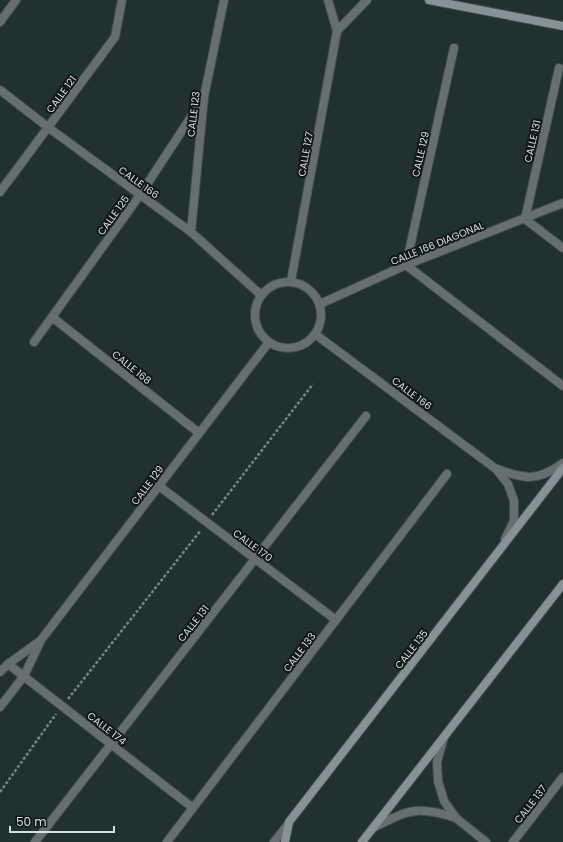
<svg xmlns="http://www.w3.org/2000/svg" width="563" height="842" font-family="Poppins,sans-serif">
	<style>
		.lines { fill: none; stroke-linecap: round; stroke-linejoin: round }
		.minor-casing { stroke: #3d4d4c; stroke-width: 10 }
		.secondary-casing { stroke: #3d4d4c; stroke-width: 10 }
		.path { stroke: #778584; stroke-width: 2.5; stroke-dasharray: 3 2; stroke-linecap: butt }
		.minor { stroke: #676e71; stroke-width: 8 }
		.secondary { stroke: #879297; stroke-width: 8 }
		.labels { text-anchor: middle; stroke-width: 4; stroke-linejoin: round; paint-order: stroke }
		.street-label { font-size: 10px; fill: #d5e0df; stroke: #101717 }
	</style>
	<rect width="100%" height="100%" fill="#203130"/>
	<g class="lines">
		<defs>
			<g id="minor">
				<polyline points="0,22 16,0"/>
				<polyline points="337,31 367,0"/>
				<polyline points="454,48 406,265 563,386"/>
				<polyline points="559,68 525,219 563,248"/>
				<polyline points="0,90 49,128 191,232 261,295"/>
				<polyline points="0,192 115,37 122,0"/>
				<polyline points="191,232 204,97 224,0"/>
				<polyline points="291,281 337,31 328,0"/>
				<circle cx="288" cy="315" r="33"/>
				<polyline points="320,304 406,265 563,203"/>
				<polyline points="52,317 199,433"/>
				<polyline points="315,334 496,469 508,484 514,501 514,521 505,539"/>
				<polyline points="34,342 140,195 204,97"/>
				<path d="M 497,469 C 524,479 538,482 563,463"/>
				<polyline points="159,486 336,620"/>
				<polyline points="8,664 193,808"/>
				<polyline points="0,672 8,664 40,641"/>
				<polyline points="0,707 24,676 41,640 269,342"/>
				<polyline points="444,737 437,762 438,781 444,801 456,818 486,842"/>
				<path d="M 373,828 C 408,810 417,805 456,818"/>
				<polyline points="35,842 366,416"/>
				<polyline points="167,842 447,474"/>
				<polyline points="274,842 289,823"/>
				<polyline points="513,842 563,777"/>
			</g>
			<g id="secondary">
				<polyline points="429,0 563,26"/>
				<polyline points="285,842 289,822 563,468"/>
				<polyline points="362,842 563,584"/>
			</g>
		</defs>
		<!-- minor casing -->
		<use href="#minor" class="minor-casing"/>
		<!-- secondary casing -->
		<use href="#secondary" class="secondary-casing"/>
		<!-- path -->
		<g class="path">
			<polyline points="212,515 313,384"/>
			<polyline points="68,699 201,530"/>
			<polyline points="0,792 56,714"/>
		</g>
		<!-- minor -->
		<use href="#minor" class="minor"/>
		<!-- secondary -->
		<use href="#secondary" class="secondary"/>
	</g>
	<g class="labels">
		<!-- street labels -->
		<g class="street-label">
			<text transform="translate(61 94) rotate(-54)" y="4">CALLE 121</text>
			<text transform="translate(193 114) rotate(-83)" y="4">CALLE 123</text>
			<text transform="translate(532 141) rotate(-77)" y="4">CALLE 131</text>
			<text transform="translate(305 154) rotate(-80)" y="4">CALLE 127</text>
			<text transform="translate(420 154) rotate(-77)" y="4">CALLE 129</text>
			<text transform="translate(139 182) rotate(36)" y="4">CALLE 166</text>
			<text transform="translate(113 215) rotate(-54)" y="4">CALLE 125</text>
			<text transform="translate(437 243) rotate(-22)" y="4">CALLE 166 DIAGONAL</text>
			<text transform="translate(132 367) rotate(39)" y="4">CALLE 168</text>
			<text transform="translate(412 393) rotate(37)" y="4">CALLE 166</text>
			<text transform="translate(147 485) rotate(-53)" y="4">CALLE 129</text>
			<text transform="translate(253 545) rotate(37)" y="4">CALLE 170</text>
			<text transform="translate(193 623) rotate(-52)" y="4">CALLE 131</text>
			<text transform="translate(411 649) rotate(-52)" y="4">CALLE 135</text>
			<text transform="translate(299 652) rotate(-53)" y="4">CALLE 133</text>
			<text transform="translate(107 728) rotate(38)" y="4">CALLE 174</text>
			<text transform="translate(530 804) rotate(-52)" y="4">CALLE 137</text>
		</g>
	</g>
	<!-- scale -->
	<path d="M10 826v6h104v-6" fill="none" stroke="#d5e0df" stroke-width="2"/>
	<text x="16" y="826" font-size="12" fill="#d5e0df" stroke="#101717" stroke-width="3" paint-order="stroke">50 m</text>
</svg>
